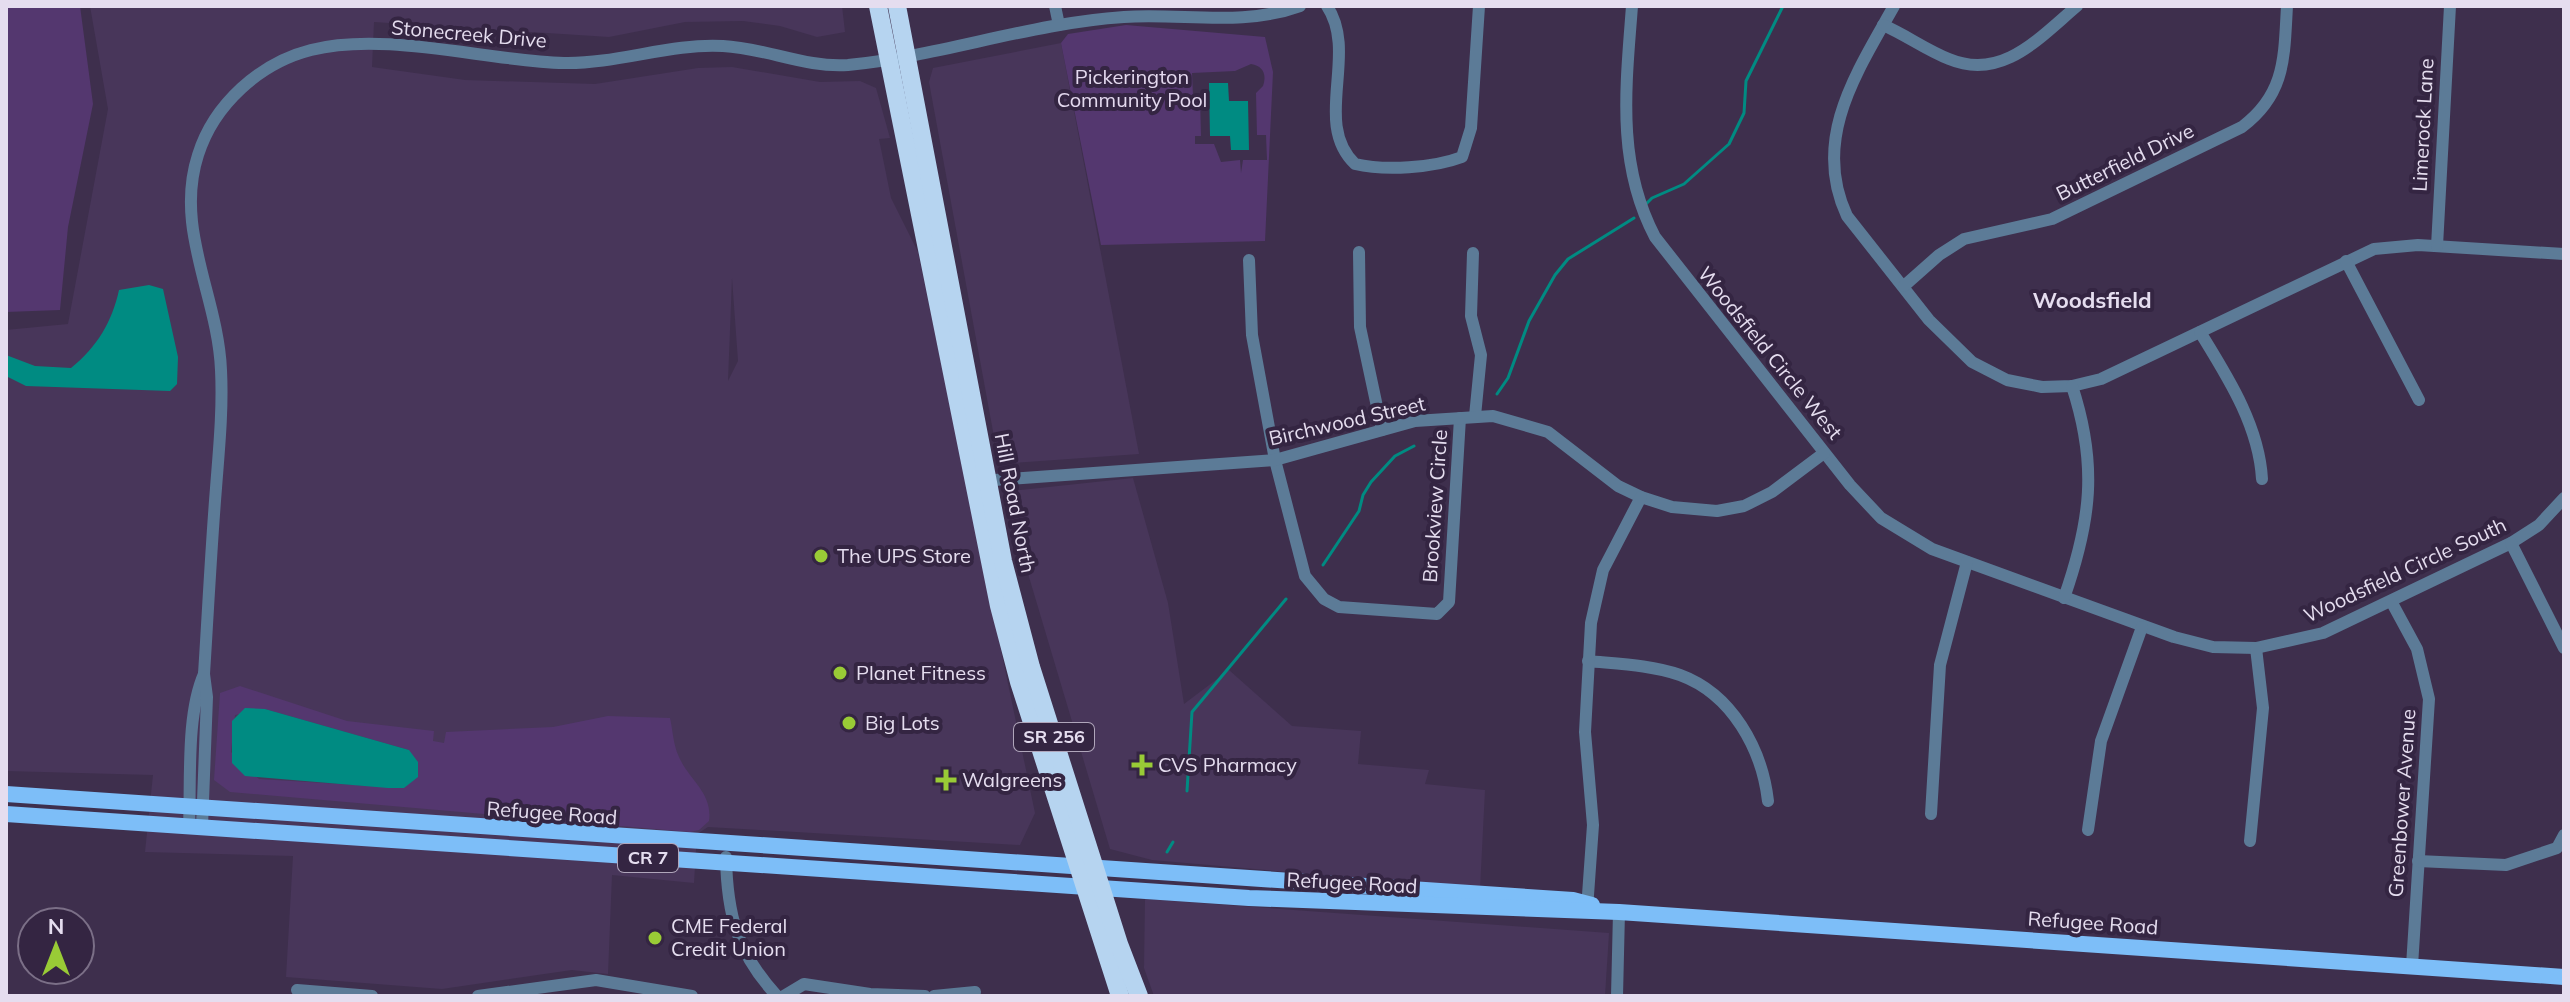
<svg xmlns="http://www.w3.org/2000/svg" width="2570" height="1002" font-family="Mulish,sans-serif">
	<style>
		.built { fill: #48365a; fill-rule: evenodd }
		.green { fill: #54376f; fill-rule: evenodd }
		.water { fill: #008b82 }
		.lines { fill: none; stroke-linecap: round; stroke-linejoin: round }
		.stream { stroke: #008b82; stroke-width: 3 }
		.minor { stroke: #5c7b97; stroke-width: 12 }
		.major { stroke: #7dbef8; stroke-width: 16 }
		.highway { stroke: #b6d4f0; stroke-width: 18 }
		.poi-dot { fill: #99cb36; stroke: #342542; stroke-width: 3 }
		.labels { text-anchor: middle; stroke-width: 8; stroke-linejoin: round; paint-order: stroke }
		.shield { fill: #342542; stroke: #b0a6bb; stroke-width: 2 }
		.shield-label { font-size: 18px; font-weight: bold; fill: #e5ddef }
		.street-label { font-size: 20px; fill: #e5ddef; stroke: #342542 }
		.park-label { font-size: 20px; fill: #e4d9ef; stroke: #342542 }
		.poi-label { font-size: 20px; fill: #e5ddef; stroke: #342542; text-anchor: start }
		.neighbourhood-label { font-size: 22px; font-weight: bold; fill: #e5ddef; stroke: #342542 }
	</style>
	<rect width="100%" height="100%" fill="#3e2f4d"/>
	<!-- built -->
	<g class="built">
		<path d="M 90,6 L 842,6 L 845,32 L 817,37 L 780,26 L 743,21 L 685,22 L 609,37 L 374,22 L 372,67 L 465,80 L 595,84 L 698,68 L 732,67 L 820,82 L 860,81 L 876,88 L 890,138 L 879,139 L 891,198 L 918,252 L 1035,813 L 1020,845 L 708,827 L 697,834 L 694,883 L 612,875 L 608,974 L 572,970 L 442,989 L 286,977 L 293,856 L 145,852 L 153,775 L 6,771 L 6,330 L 68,324 L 108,109 ZM 732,278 L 738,361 L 728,381 Z"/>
		<polygon points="1061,43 1139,454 999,464 929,82 933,68"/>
		<polygon points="1133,478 1168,603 1184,704 1229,670 1292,726 1361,731 1358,764 1429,770 1425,784 1485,790 1480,889 1152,860 1110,849 1007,503 1012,491"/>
		<polygon points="1145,899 1609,933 1605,996 1154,996 1144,968"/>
	</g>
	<!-- green -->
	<g class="green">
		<polygon points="6,6 80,6 93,104 68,227 60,310 6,312"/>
		<path d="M 1126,25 L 1265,37 L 1273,72 L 1265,241 L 1101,245 L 1061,43 L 1068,34 ZM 1251,64 C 1263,66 1267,74 1263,86 L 1256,93 L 1257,135 L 1266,135 L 1267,160 L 1243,160 L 1241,173 L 1240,160 L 1221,162 L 1214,144 L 1195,144 L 1195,136 L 1201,136 L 1200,96 L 1193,96 L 1192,73 L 1235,71 Z"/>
		<path d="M 240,686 L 347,721 L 434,731 L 433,741 L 444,743 L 446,732 L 553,727 L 608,716 L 670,718 C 673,731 673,744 679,757 C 689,780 713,793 709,821 L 699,830 L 690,832 L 230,792 L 214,780 L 220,693 ZM 265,709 L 409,750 L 404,788 L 259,779 L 231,752 L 235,715 Z"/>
	</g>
	<!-- water -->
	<g class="water">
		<polygon points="1209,83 1228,83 1229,101 1248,101 1249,150 1231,150 1230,136 1210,136"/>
		<path d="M 149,285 L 163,289 L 178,357 L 177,384 L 170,391 L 26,386 L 8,377 L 6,355 L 35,366 L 71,368 C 97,347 112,322 119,290 Z"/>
		<polygon points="245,708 265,709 409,750 418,762 418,777 404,788 388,788 245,776 232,763 232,721"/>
	</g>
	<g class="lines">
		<!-- stream -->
		<g class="stream">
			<polyline points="1646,204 1652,198 1684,184 1729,144 1744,113 1746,81 1783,6"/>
			<polyline points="1497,394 1508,378 1529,321 1555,275 1568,259 1634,218"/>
			<polyline points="1323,565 1359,511 1363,495 1371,482 1395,456 1414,446"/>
			<polyline points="1187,791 1192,712 1286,599"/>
			<polyline points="1167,852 1173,842"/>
		</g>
		<!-- minor -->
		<g class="minor">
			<polyline points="1055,6 1059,25"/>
			<path d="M 1327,6 C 1359,54 1312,123 1355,164 C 1385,171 1433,168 1462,157 L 1471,128 L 1479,6"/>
			<path d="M 1632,6 C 1626,86 1616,163 1655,237 L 1850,485 L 1881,518 L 1932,549 L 2174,637 L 2213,647 L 2256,648 L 2323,633 L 2511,543 L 2539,525 L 2564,498"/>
			<path d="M 1894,6 C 1857,72 1811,139 1847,216 L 1929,320 L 1972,362 L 2007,380 L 2042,387 L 2072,386 L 2101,379 L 2374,249 L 2418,245 L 2564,254"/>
			<path d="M 1883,25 C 1906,35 1926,50 1949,59 C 2002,81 2039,38 2077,6"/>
			<polyline points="2437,246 2450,6"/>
			<polyline points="1359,252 1360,327 1382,430"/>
			<polyline points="1473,253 1471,316 1481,355 1475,416"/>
			<polyline points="1249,260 1252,335 1275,460 1305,576 1324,599 1339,607 1437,614 1449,602 1460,418"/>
			<polyline points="2346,261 2419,400"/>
			<path d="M 1904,286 L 1939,255 L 1964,239 L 2052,219 L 2242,127 C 2286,94 2284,57 2287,6"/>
			<path d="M 2200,332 C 2227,376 2259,425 2262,479"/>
			<polyline points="981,481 1275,460 1415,421 1493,416 1548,432 1618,486 1641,497 1672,507 1717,511 1744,506 1772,492 1824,453"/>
			<polyline points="2511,543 2564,648"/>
			<path d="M 2064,598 C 2091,521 2098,465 2072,386"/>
			<polyline points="2391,601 2417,649 2429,699 2412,966"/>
			<path d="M 1588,661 C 1619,664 1651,665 1680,675 C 1732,694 1762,749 1768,801"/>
			<polyline points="1931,814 1940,665 1967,562"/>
			<path d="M 189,826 C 191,781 186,715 204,674"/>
			<path d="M 202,827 L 207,697 L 204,674 C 208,612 211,550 216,488 C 219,449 223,409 221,370 C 218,296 174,229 198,155 C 214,104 260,63 311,50 C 386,31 486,61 564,63 C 618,64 670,43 723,46 C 766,48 805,68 848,65 C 941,56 1031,23 1124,17 C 1184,13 1242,27 1300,6"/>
			<polyline points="2088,830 2101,741 2142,627"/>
			<polyline points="2250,841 2263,708 2256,648"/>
			<path d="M 726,857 C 727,914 737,953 777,996"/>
			<polyline points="2418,861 2506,865 2557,848 2564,835"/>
			<polyline points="1587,909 1593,825 1585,732 1591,623 1603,570 1641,497"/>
			<polyline points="297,990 372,996"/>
			<polyline points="478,996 596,980 692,996"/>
			<polyline points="784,996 804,984 870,994 925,996"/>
			<polyline points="934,996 975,992"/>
			<polyline points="1617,996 1619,912"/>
		</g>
		<!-- major -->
		<g class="major">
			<polyline points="6,794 1573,900 1592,905"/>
			<polyline points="6,814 1249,898 1619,912 2564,977"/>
		</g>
		<!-- highway -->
		<g class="highway">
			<polyline points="878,6 999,606 1019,682 1120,996"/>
			<polyline points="897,6 1003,561 1031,667 1119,944 1139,996"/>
		</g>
	</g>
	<!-- markers -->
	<g class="poi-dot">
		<circle cx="821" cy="556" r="8"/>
		<circle cx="840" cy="673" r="8"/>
		<circle cx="849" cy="723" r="8"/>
		<path d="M1138 753h8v8h8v8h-8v8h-8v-8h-8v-8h8z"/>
		<path d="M942 768h8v8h8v8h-8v8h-8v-8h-8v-8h8z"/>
		<circle cx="655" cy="938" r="8"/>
	</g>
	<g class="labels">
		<!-- shield labels -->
		<g class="shield">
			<rect x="1014" y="723" width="80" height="28" rx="6"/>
			<rect x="618" y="844" width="60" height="28" rx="6"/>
		</g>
		<g class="shield-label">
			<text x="1054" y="743">SR 256</text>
			<text x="648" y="864">CR 7</text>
		</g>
		<!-- street labels -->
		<g class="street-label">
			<text transform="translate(469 34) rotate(5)" y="7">Stonecreek Drive</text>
			<text transform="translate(2423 125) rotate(-87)" y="7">Limerock Lane</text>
			<text transform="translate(2125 162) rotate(-26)" y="7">Butterfield Drive</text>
			<text transform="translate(1770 353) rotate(51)" y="7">Woodsfield Circle West</text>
			<text transform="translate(1347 421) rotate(-13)" y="7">Birchwood Street</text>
			<text transform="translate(1015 503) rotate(79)" y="7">Hill Road North</text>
			<text transform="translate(1435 506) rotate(-86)" y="7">Brookview Circle</text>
			<text transform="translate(2405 570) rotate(-25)" y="7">Woodsfield Circle South</text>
			<text transform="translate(2402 803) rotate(-86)" y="7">Greenbower Avenue</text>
			<text transform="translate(552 813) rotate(4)" y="7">Refugee Road</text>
			<text transform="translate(1352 883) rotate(3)" y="7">Refugee Road</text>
			<text transform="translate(2093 923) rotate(4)" y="7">Refugee Road</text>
		</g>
		<!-- park labels -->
		<g class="park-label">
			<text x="1132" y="84">Pickerington<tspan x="1132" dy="23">Community Pool</tspan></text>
		</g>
		<!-- poi labels -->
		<g class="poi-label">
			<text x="837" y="563">The UPS Store</text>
			<text x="856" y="680">Planet Fitness</text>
			<text x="865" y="730">Big Lots</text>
			<text x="1158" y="772">CVS Pharmacy</text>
			<text x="962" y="787">Walgreens</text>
			<text x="671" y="933">CME Federal<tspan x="671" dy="23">Credit Union</tspan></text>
		</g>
		<!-- neighbourhood labels -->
		<g class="neighbourhood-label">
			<text x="2092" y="308">Woodsfield</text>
		</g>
	</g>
	<!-- border -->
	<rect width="2570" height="1002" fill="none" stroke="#e5ddef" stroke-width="16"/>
	<!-- north arrow -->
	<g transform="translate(56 946)"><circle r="38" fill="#342542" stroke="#7b6f87" stroke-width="2"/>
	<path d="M0-6L14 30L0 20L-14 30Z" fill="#99cb36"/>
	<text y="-12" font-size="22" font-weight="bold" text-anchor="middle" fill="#e5ddef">N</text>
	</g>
</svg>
